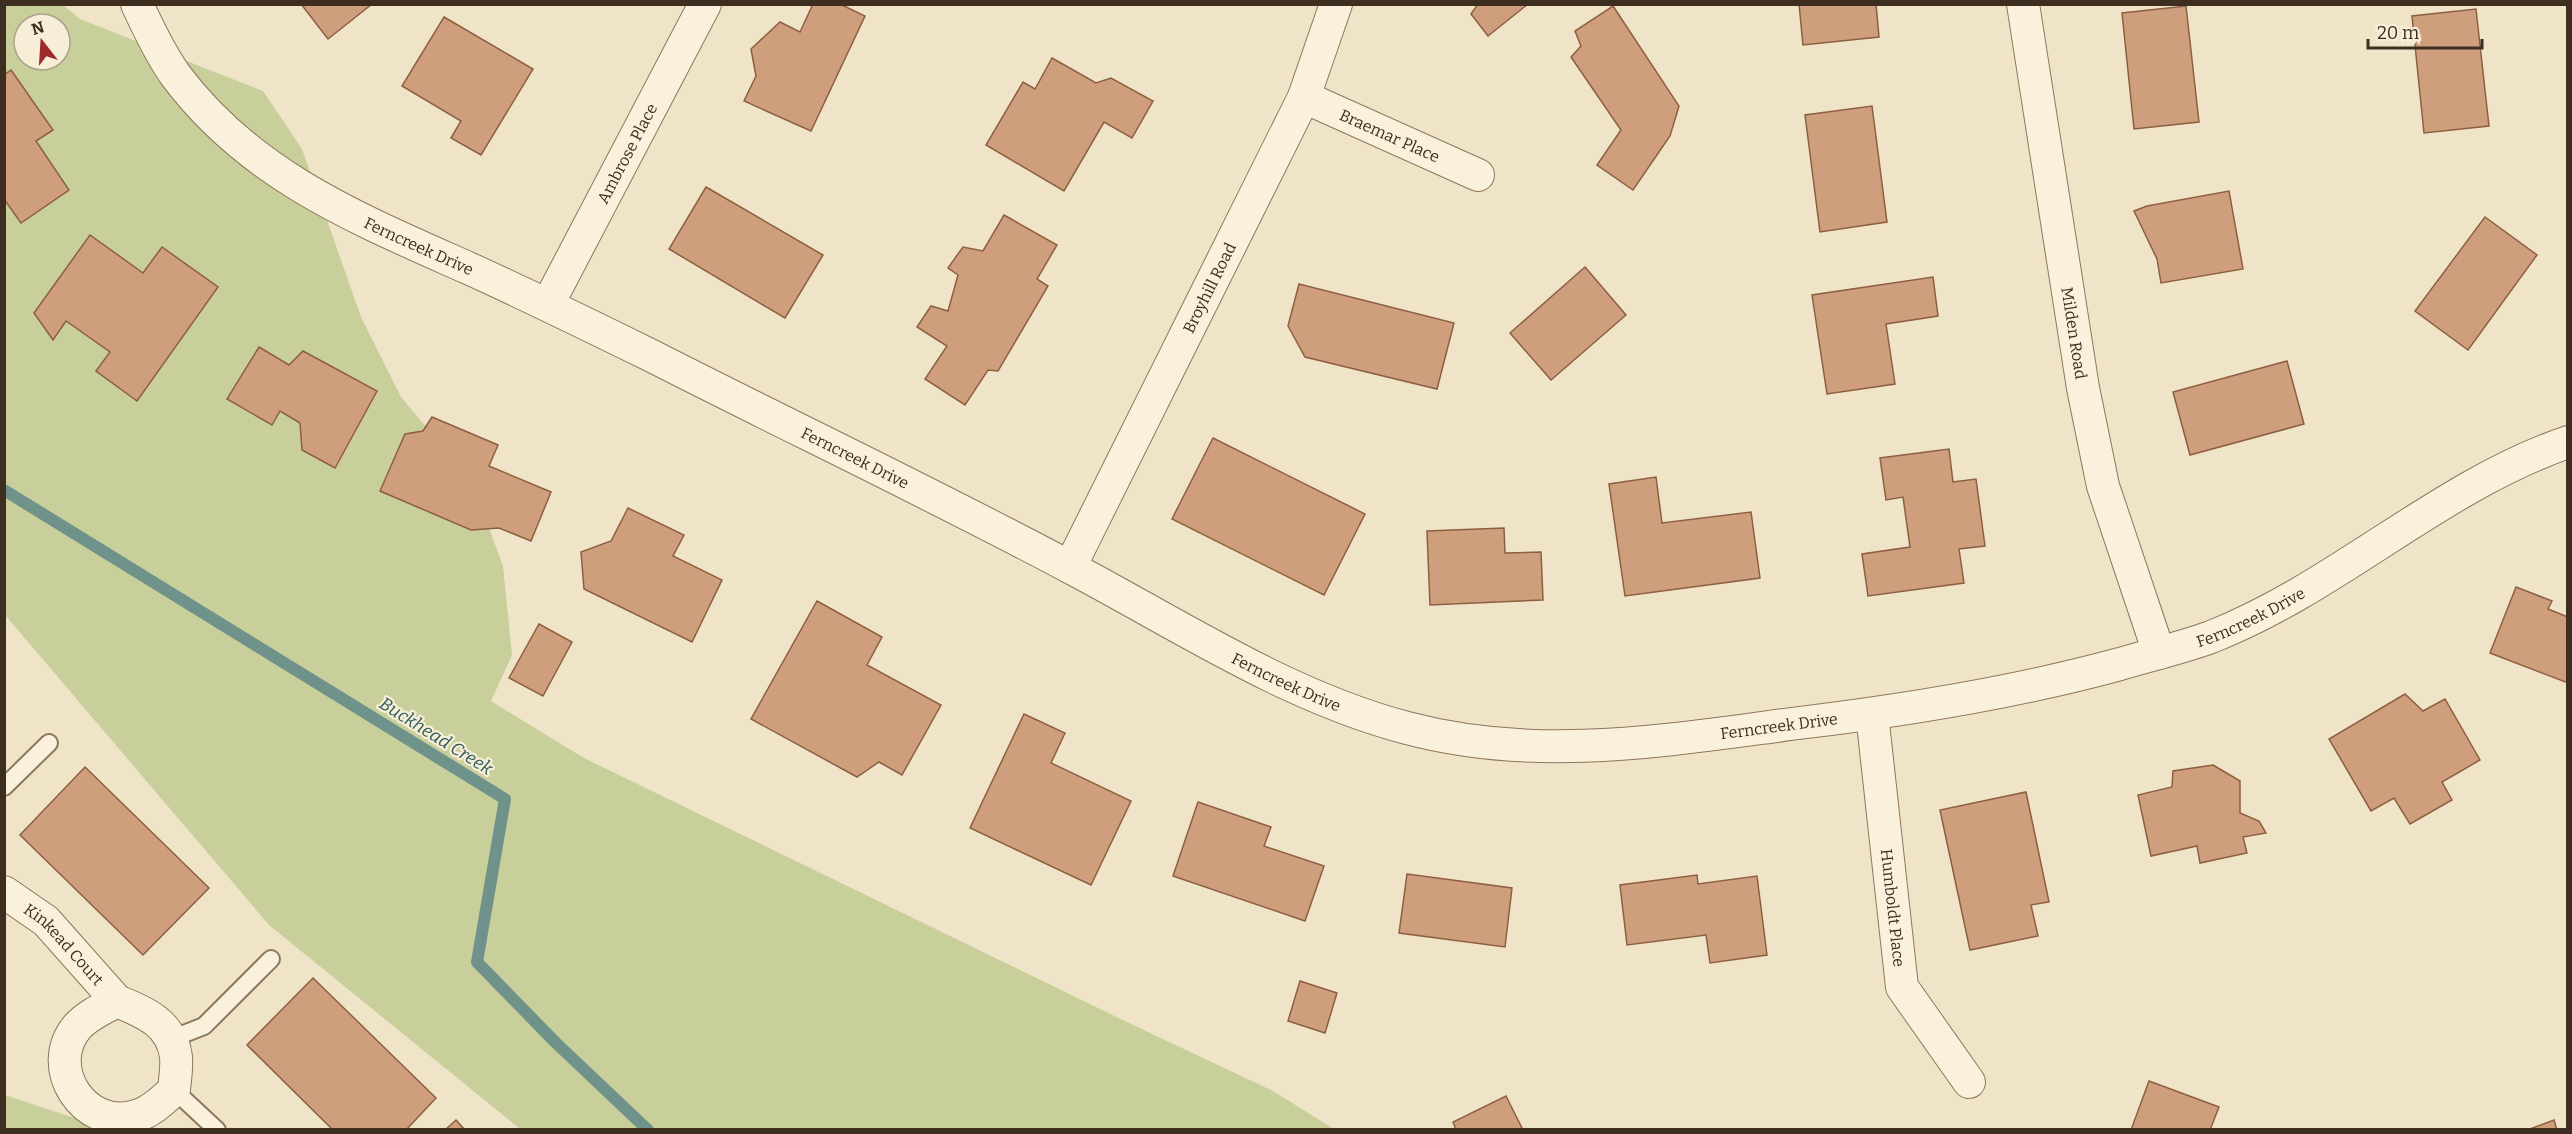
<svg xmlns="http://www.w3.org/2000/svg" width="2572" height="1134" font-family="Bitter,serif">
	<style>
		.green { fill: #c9cf9b; fill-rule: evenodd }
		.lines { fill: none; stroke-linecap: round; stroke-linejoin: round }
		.stream { stroke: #6f938a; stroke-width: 12 }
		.building { fill: #cf9f7d; stroke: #8d5f41; stroke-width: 1.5 }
		.lane-casing { stroke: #8d765c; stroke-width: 20 }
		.street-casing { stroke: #8d765c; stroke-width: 34 }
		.lane { stroke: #faf1dc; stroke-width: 16 }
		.street { stroke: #faf1dc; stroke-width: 32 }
		.labels { text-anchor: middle; stroke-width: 4.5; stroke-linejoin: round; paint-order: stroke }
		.street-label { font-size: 16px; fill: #3d2e20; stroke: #f7eed8 }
		.water-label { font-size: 18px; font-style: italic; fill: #2f5d5a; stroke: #f7eed8 }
	</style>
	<rect width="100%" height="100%" fill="#f0e4c8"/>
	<!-- green -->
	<g class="green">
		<path d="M 4,5 L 63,5 L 80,19 L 263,91 L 302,149 L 361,317 L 401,397 L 464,472 L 486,520 L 503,566 L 512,655 L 491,701 L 584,758 L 1131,1024 L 1273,1091 L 1334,1129 L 520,1129 L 269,925 L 5,615 ZM 24,24 L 60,24 L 60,60 L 24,60 Z"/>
		<polygon points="5,1095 108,1129 5,1129"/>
	</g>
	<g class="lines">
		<!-- stream -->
		<polyline class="stream" points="4,490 505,799 477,962 555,1042 648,1130"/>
	</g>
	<!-- building -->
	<g class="building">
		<polygon points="301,4 372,4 328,39"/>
		<polygon points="813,4 840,4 865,16 811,131 744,101 756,76 751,49 780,22 800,32"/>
		<polygon points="1478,4 1528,4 1488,36 1471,14"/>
		<polygon points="1799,4 1876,4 1879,37 1803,45"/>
		<polygon points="1613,6 1679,106 1670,136 1633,190 1597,165 1621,130 1571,57 1581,46 1575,31"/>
		<polygon points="2186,6 2199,122 2134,129 2122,13"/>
		<polygon points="2476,9 2489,126 2424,133 2412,16"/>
		<polygon points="444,17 533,69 481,155 451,138 461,121 402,86"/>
		<polygon points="1052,58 1096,83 1111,78 1153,101 1132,138 1104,122 1064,191 986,145 1023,82 1035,89"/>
		<polygon points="11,70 53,130 36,141 69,190 21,223 4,199 4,75"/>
		<polygon points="1872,106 1887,222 1820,232 1805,115"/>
		<polygon points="706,187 823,255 785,318 669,249"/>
		<polygon points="2229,191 2243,269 2161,283 2157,259 2134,211 2147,206"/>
		<polygon points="1004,215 1057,245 1037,279 1048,286 998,371 988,370 965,405 925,379 947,346 917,327 931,306 948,311 958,275 948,268 963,247 983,251"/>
		<polygon points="2485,217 2537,255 2468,350 2415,311"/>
		<polygon points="90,235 143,273 162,247 218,287 137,401 96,371 110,352 66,321 53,340 34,313"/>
		<polygon points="1585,267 1626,315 1551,380 1510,333"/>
		<polygon points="1933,277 1938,316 1886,324 1895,384 1827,394 1812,295"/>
		<polygon points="1299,284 1454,323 1437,389 1305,357 1288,326"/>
		<polygon points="259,347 289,365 303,351 377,391 335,468 302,450 300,423 280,411 272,425 227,399"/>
		<polygon points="2287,361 2304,424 2190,455 2173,392"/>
		<polygon points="432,417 498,445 489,466 551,492 531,541 499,528 471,530 380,491 405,434 423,431"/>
		<polygon points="1213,438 1365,514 1324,595 1172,519"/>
		<polygon points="1949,449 1953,482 1976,479 1985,546 1959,549 1964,583 1868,596 1862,554 1910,547 1903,497 1886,500 1880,458"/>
		<polygon points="1656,477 1662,523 1751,512 1760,578 1625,596 1609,484"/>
		<polygon points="628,508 684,535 673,556 722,580 692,642 584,589 581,552 611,541"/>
		<polygon points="1504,528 1505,553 1541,552 1543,600 1430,605 1427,531"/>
		<polygon points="2516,587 2552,601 2548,609 2568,617 2568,683 2490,653"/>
		<polygon points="817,601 882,637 867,665 941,705 902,775 879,762 857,777 751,719"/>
		<polygon points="539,624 572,642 543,696 509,678"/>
		<polygon points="2405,694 2423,711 2445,699 2480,760 2442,782 2452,800 2410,824 2394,798 2371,811 2329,739"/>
		<polygon points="1024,714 1065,733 1051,763 1131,801 1091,885 970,828"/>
		<polygon points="2213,765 2240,781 2240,813 2259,821 2266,833 2243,837 2247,853 2200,863 2197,846 2151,856 2138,795 2172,787 2173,771"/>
		<polygon points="85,767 209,888 143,955 20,835"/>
		<polygon points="2026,792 2049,902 2031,905 2038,936 1970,950 1940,810"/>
		<polygon points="1198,802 1271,827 1264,846 1324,866 1305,921 1173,876"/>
		<polygon points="1407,874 1512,888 1505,947 1399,933"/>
		<polygon points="1697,875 1698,884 1757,876 1767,955 1710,963 1706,935 1627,945 1620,885"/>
		<polygon points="313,978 436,1098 406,1130 333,1130 247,1045"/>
		<polygon points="1300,981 1337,993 1325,1033 1288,1021"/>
		<polygon points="2149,1081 2219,1107 2210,1130 2131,1130"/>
		<polygon points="1506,1096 1523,1130 1456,1130 1453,1122"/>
		<polygon points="456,1120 465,1130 445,1130"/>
		<polygon points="2554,1120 2557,1130 2527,1130"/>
	</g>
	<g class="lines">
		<defs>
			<g id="lane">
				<polyline points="4,787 49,743"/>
				<polyline points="171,1039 204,1026 271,959"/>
				<polyline points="174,1090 217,1130"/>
			</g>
			<g id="street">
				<path id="s1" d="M 137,4 C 148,28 161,55 176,76 C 251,176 358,219 468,268 C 530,296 591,326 652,356 C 793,428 937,496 1077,571 C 1184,628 1289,697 1407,728 C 1539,763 1667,740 1799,723 C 1907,710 2014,693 2120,664 C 2150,655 2181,648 2211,637 C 2338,587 2438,487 2568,442"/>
				<path id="s2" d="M 2023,4 L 2083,388 L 2103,486 L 2159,653"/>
				<path id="s3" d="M 1304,97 L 1478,175"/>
				<path id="s4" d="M 548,304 L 705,4"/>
				<path id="s5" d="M 1070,567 L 1304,97 L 1336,4"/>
				<path id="s6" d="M 1872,714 L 1902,987 L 1969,1082"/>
				<path id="s7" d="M 4,892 L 46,921 L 117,1001"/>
				<path d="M 117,1001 C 144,1012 172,1023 176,1057 C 177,1067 175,1079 174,1090 C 163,1100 151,1112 136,1116 C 85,1132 42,1067 78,1026 C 88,1015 104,1008 117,1001 Z"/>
			</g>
		</defs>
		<!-- lane casing -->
		<use href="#lane" class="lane-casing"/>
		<!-- street casing -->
		<use href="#street" class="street-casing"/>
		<!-- lane -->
		<use href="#lane" class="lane"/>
		<!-- street -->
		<use href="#street" class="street"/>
	</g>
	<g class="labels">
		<!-- street labels -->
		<g class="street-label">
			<text dy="6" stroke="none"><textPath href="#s3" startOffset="94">Braemar Place</textPath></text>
			<text dy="6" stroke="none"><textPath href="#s4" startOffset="170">Ambrose Place</textPath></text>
			<text dy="6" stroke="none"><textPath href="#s1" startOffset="382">Ferncreek Drive</textPath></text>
			<text dy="6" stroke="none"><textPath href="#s5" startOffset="312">Broyhill Road</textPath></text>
			<text dy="6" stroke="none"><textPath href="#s2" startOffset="333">Milden Road</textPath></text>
			<text dy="6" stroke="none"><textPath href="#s1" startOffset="867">Ferncreek Drive</textPath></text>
			<text dy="6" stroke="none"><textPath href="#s1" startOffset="2343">Ferncreek Drive</textPath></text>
			<text dy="6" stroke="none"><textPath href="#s1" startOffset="1353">Ferncreek Drive</textPath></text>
			<text dy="6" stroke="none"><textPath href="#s1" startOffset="1857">Ferncreek Drive</textPath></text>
			<text dy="6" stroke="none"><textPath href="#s6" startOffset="195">Humboldt Place</textPath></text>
			<text dy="6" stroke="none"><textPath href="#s7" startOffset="80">Kinkead Court</textPath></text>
		</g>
		<!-- water labels -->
		<g class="water-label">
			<text transform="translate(436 736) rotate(32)" y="6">Buckhead Creek</text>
		</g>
	</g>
	<!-- border -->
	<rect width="2572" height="1134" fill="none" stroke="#3d2e20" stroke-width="12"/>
	<!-- north arrow -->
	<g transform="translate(42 42) rotate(343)"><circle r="28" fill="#f7eed8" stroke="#ada18e" stroke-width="1.5"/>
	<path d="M0-4.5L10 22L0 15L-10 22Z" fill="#9e2a2b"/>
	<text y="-9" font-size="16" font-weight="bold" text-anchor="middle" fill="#3d2e20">N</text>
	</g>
	<!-- scale -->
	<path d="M2368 39v9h114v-9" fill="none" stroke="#3d2e20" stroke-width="3"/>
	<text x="2377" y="39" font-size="18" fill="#3d2e20" stroke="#f7eed8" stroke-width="4.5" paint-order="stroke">20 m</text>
</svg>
